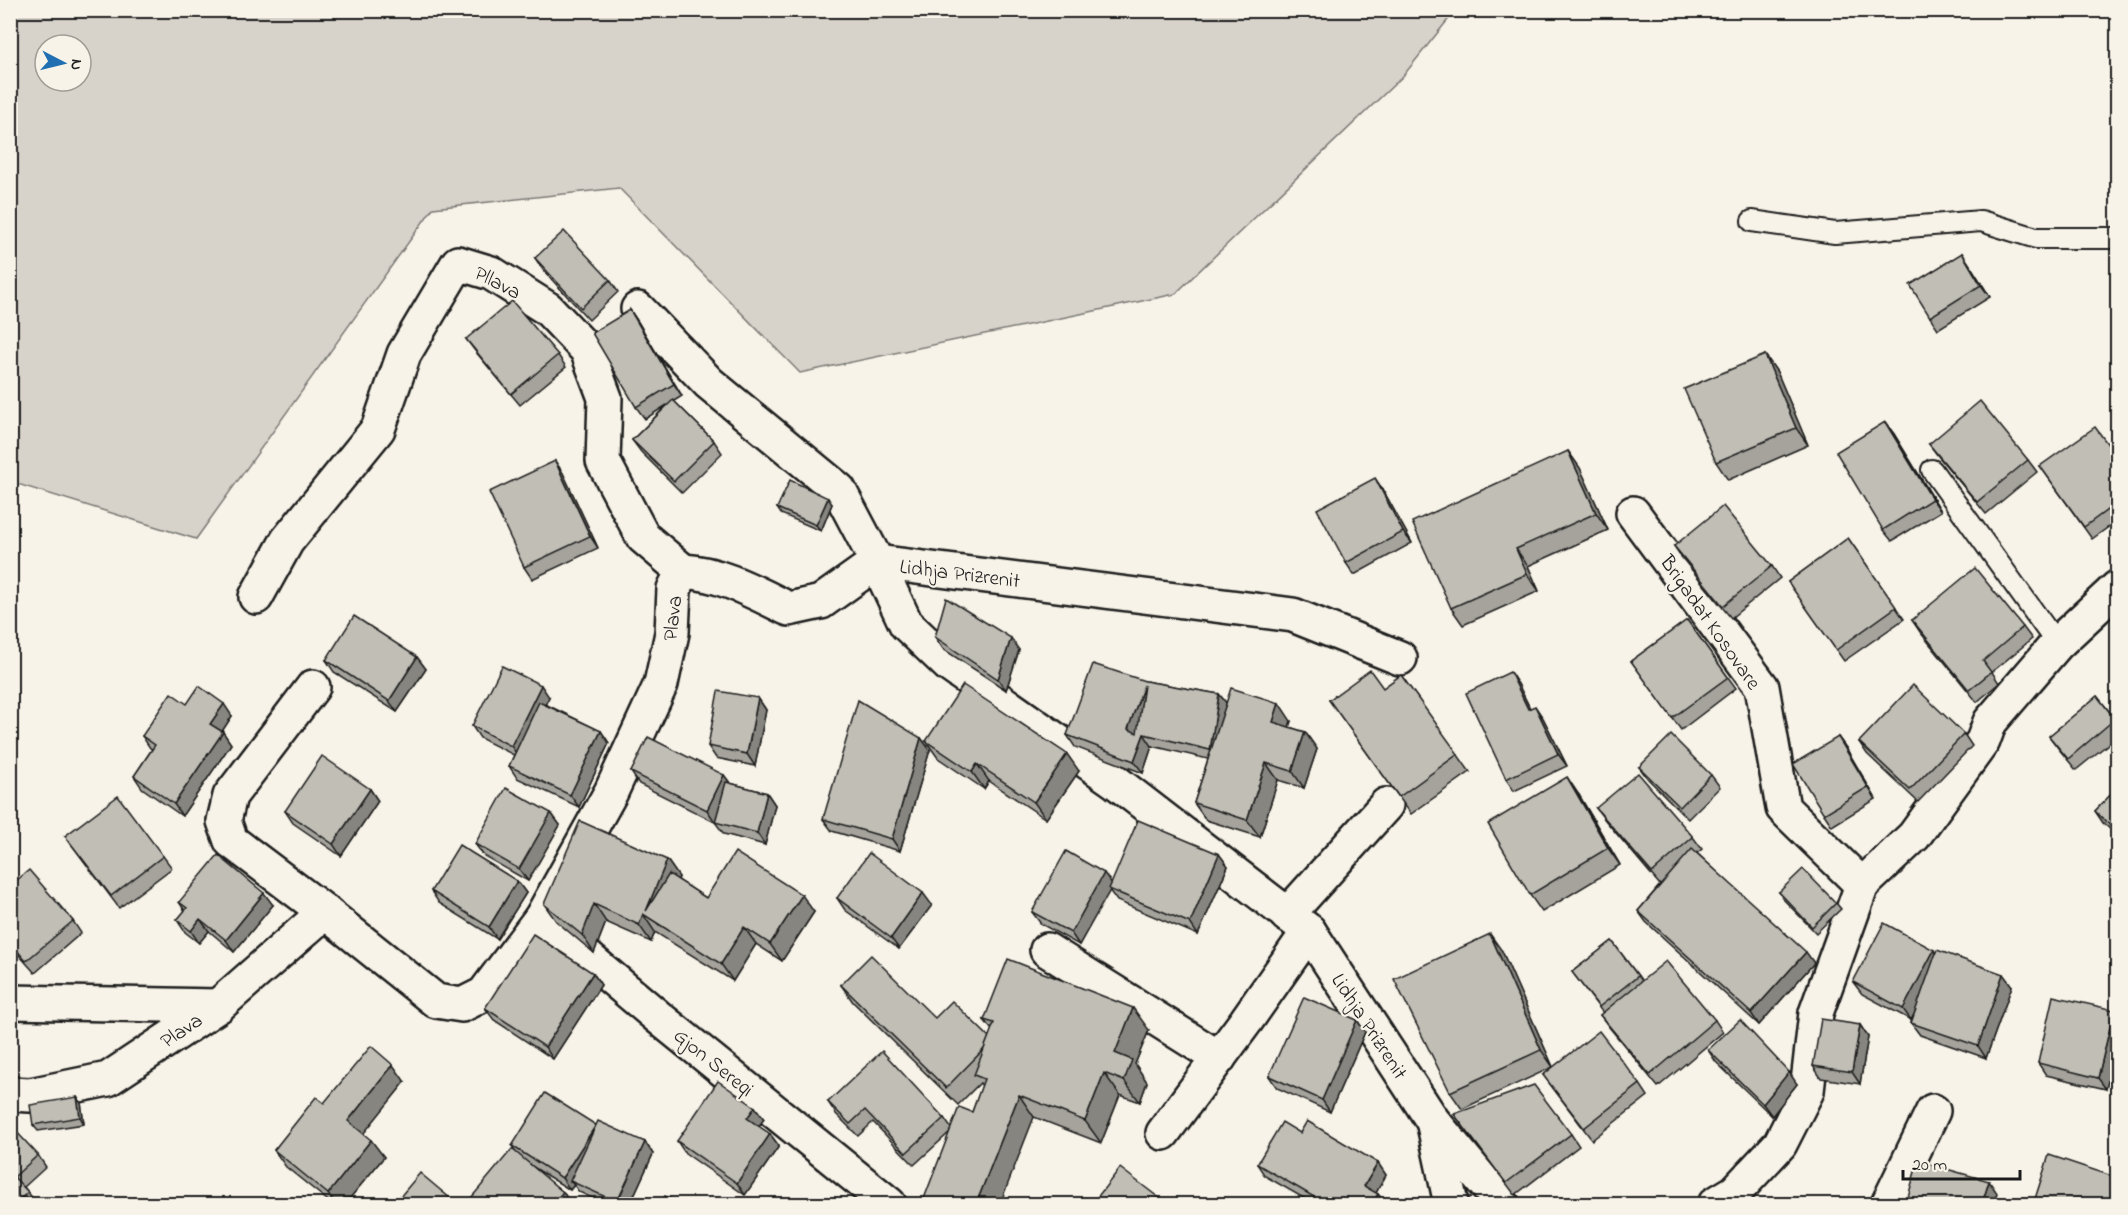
<svg xmlns="http://www.w3.org/2000/svg" width="2128" height="1215" font-family="'Indie Flower',sans-serif">
	<style>
		.green { fill: #d7d3cb; stroke: #7a7874; stroke-width: 1.5; fill-rule: evenodd }
		.lines { fill: none; stroke-linecap: round; stroke-linejoin: round }
		.service-casing { stroke: #1c1c1c; stroke-width: 24 }
		.minor-casing { stroke: #1c1c1c; stroke-width: 38 }
		.service { stroke: #f7f3e8; stroke-width: 20 }
		.minor { stroke: #f7f3e8; stroke-width: 33 }
		.wall { fill: #a5a39c; stroke: #1c1c1c; stroke-width: 1.5 }
		.shaded-wall { fill: #86857f; stroke: #1c1c1c; stroke-width: 1.5 }
		.building { fill: #c0beb5; stroke: #1c1c1c; stroke-width: 1.5; fill-rule: evenodd }
		.labels { text-anchor: middle; stroke-width: 4.5; stroke-linejoin: round; paint-order: stroke }
		.street-label { font-size: 21px; fill: #1c1c1c; stroke: #f7f3e8 }
	</style>
	<rect width="100%" height="100%" fill="#f7f3e8"/>
	<filter id="ink" filterUnits="userSpaceOnUse"><feTurbulence type="fractalNoise" baseFrequency=".0167" numOctaves="2"/><feDisplacementMap in="SourceGraphic" scale="12" xChannelSelector="R" yChannelSelector="G"/><feConvolveMatrix kernelMatrix="1 2 1 2 8 2 1 2 1" color-interpolation-filters="sRGB"/></filter>
	<g filter="url(#ink)">
		<!-- green -->
		<path class="green" d="M 10,11 L 11,10 L 1455,11 L 1403,76 L 1175,294 L 800,373 L 619,188 L 433,208 L 196,539 L 11,482 ZM 45,45 L 81,45 L 81,81 L 45,81 Z"/>
		<g class="lines">
			<defs>
				<g id="service">
					<polyline points="1752,221 1835,233 1981,221 2036,238 2118,238"/>
					<polyline points="1932,470 2057,644"/>
				</g>
				<g id="minor">
					<polyline points="638,309 709,383 839,490 877,562 906,624 949,665 1116,782 1309,931 1433,1121 1502,1204"/>
					<polyline points="1633,513 1762,687 1783,808 1862,885"/>
					<polyline points="877,562 1293,615 1400,658"/>
					<polyline points="256,597 287,541 378,429 404,354 458,263 491,273 548,309 587,350 605,398 603,461 643,537 683,571"/>
					<polyline points="313,687 230,796 224,821 231,841 325,912"/>
					<polyline points="1287,915 1386,805"/>
					<polyline points="541,918 658,1017 889,1204"/>
					<polyline points="1047,950 1219,1058"/>
					<polyline points="10,1002 218,1006"/>
					<path d="M 10,1094 L 30,1095 L 108,1079 L 218,1006 L 325,912 L 436,1001 L 462,1005 L 484,994 L 541,918 L 611,792 L 661,684 L 672,633 L 674,589 L 683,571 C 721,573 756,593 789,609 L 821,602 L 877,562"/>
					<polyline points="1434,1125 1451,1204"/>
					<polyline points="1163,1133 1246,1021 1309,931"/>
					<polyline points="1715,1204 1735,1192 1780,1144 1807,1091 1816,1013 1862,885 1914,836 1983,741 1990,722 2057,644 2118,587"/>
					<polyline points="1888,1204 1933,1111"/>
				</g>
			</defs>
			<!-- service casing -->
			<use href="#service" class="service-casing"/>
			<!-- minor casing -->
			<use href="#minor" class="minor-casing"/>
			<!-- service -->
			<use href="#service" class="service"/>
			<!-- minor -->
			<use href="#minor" class="minor"/>
		</g>
		<!-- wall -->
		<g class="wall">
			<polygon points="1962,253 1990,297 1938,329 1930,317"/>
			<polygon points="535,258 610,280 618,292 589,320 543,270"/>
			<polygon points="630,310 638,322 682,396 674,401 714,441 722,453 682,493 641,452 632,440 667,405 645,419 636,407"/>
			<polygon points="466,339 558,355 566,367 520,405 475,351"/>
			<polygon points="1765,355 1777,372 1808,445 1728,480 1716,462"/>
			<polygon points="1885,422 1894,434 1941,511 1892,541 1883,530"/>
			<polygon points="1929,444 2028,460 2037,472 1986,514 1938,456"/>
			<polygon points="1568,451 1580,468 1608,530 1528,566 1539,591 1463,625 1451,608"/>
			<polygon points="2118,458 2118,520 2092,539 2040,466"/>
			<polygon points="555,461 563,473 598,548 532,579 524,567"/>
			<polygon points="1383,490 1412,543 1354,575 1346,563"/>
			<polygon points="832,504 821,531 781,514 777,508"/>
			<polygon points="1848,538 1904,619 1844,661 1788,582"/>
			<polygon points="1674,546 1772,566 1780,578 1731,618 1682,558"/>
			<polygon points="1687,620 1736,688 1681,730 1631,661"/>
			<polygon points="1912,620 2023,627 2032,639 1992,672 1999,683 1977,702 1920,632"/>
			<polygon points="935,637 1019,650 1006,690 943,649"/>
			<polygon points="417,657 426,669 397,712 334,672 326,660"/>
			<polygon points="1401,675 1470,772 1411,814 1329,700 1383,688"/>
			<polygon points="1145,681 1219,694 1226,703 1291,721 1289,727 1305,732 1317,749 1304,788 1278,780 1260,837 1206,820 1194,803 1208,759 1152,746 1143,773 1075,747 1067,735"/>
			<polygon points="1518,684 1530,708 1543,718 1567,766 1514,791 1506,779"/>
			<polygon points="2097,696 2118,722 2118,736 2076,770 2058,748 2049,736"/>
			<polygon points="549,697 545,704 601,731 609,743 579,807 517,778 509,766 514,755 480,738 472,726"/>
			<polygon points="758,698 766,710 755,766 716,758 708,746"/>
			<polygon points="187,704 232,716 222,731 231,744 182,816 142,788 134,776 152,749 150,748 142,736"/>
			<polygon points="1964,734 1972,746 1918,802 1867,754 1859,742"/>
			<polygon points="1838,737 1846,748 1876,799 1832,826 1824,814"/>
			<polygon points="921,738 930,750 900,851 832,831 823,819"/>
			<polygon points="926,741 1079,771 1046,819 989,781 984,789 938,758"/>
			<polygon points="1639,767 1711,775 1720,787 1688,819 1648,779"/>
			<polygon points="631,772 724,775 730,783 767,793 775,805 765,845 724,834 715,822 639,784"/>
			<polygon points="2118,787 2118,836 2103,823 2095,811"/>
			<polygon points="370,789 378,801 341,856 293,823 285,811"/>
			<polygon points="1579,795 1620,865 1542,912 1530,895"/>
			<polygon points="1596,808 1693,837 1702,849 1697,853 1814,963 1759,1025 1646,922 1638,911 1660,885 1605,820"/>
			<polygon points="551,813 560,825 528,881 484,856 475,844"/>
			<polygon points="65,836 163,856 172,868 119,908"/>
			<polygon points="1219,854 1228,866 1198,935 1117,901 1109,890 1079,945 1041,924 1032,912 1111,883"/>
			<polygon points="667,860 679,877 678,880 706,898 814,912 782,961 756,944 733,981 655,932 651,942 606,922 594,953 556,921 544,904"/>
			<polygon points="517,881 526,893 497,939 439,903 431,891"/>
			<polygon points="10,886 73,921 81,933 35,973 10,945"/>
			<polygon points="1779,892 1836,903 1841,909 1816,933 1783,899"/>
			<polygon points="837,898 932,905 899,949 845,910"/>
			<polygon points="179,902 273,905 234,952 209,931 199,943 185,932 177,920 185,911"/>
			<polygon points="1612,941 1642,981 1715,1020 1723,1032 1658,1087 1609,1027 1600,1015 1603,1013 1572,972"/>
			<polygon points="1502,951 1553,1067 1462,1109 1450,1092"/>
			<polygon points="1936,953 2012,986 1986,1058 1920,1035 1911,1023 1913,1017 1911,1020 1862,994 1853,982"/>
			<polygon points="593,973 601,985 553,1059 494,1020 485,1008"/>
			<polygon points="841,985 989,1037 992,1030 984,1020 1149,1030 1135,1064 1147,1082 1140,1102 1120,1095 1101,1143 1034,1117 950,1132 914,1165 873,1122 858,1136 836,1114 828,1102 944,1118 951,1128 972,1112 982,1086 980,1083 958,1105 853,1002"/>
			<polygon points="2114,1010 2118,1015 2118,1041 2106,1089 2046,1075 2038,1063"/>
			<polygon points="1357,1020 1365,1032 1330,1112 1277,1088 1269,1076"/>
			<polygon points="1860,1025 1868,1037 1860,1084 1821,1078 1813,1066"/>
			<polygon points="1708,1050 1797,1084 1772,1116 1716,1062"/>
			<polygon points="1543,1075 1640,1084 1648,1096 1592,1140"/>
			<polygon points="405,1082 363,1133 384,1157 345,1204 332,1204 286,1167 274,1150 324,1103"/>
			<polygon points="77,1097 81,1103 84,1124 38,1131 33,1125"/>
			<polygon points="755,1107 764,1119 758,1126 770,1134 779,1146 745,1195 685,1153 677,1141"/>
			<polygon points="1454,1114 1571,1134 1579,1146 1515,1195"/>
			<polygon points="596,1125 645,1142 653,1154 630,1204 605,1204 579,1192 574,1185 570,1190 530,1165 563,1192 571,1204 466,1204 516,1153 512,1146"/>
			<polygon points="10,1133 38,1155 46,1167 24,1187 37,1204 10,1204"/>
			<polygon points="1300,1133 1378,1163 1386,1175 1376,1193 1378,1194 1386,1204 1314,1204 1265,1176 1257,1164"/>
		</g>
		<!-- shaded-wall -->
		<g class="shaded-wall">
			<polygon points="1962,253 1970,265 1990,297 1981,285"/>
			<polygon points="630,310 638,322 682,396 674,384"/>
			<polygon points="1765,355 1777,372 1808,445 1796,428"/>
			<polygon points="1885,422 1894,434 1941,511 1932,499"/>
			<polygon points="1568,451 1580,468 1608,530 1596,513"/>
			<polygon points="555,461 563,473 598,548 590,536"/>
			<polygon points="1375,478 1383,490 1412,543 1403,532"/>
			<polygon points="828,498 832,504 821,531 816,525"/>
			<polygon points="1516,549 1528,566 1539,591 1527,574"/>
			<polygon points="1011,638 1019,650 1006,690 998,679"/>
			<polygon points="417,657 426,669 397,712 389,701"/>
			<polygon points="1510,672 1518,684 1536,721 1528,709"/>
			<polygon points="541,685 549,697 519,757 511,746"/>
			<polygon points="1144,685 1137,741 1128,729"/>
			<polygon points="1219,694 1228,705 1218,761 1210,750"/>
			<polygon points="758,698 766,710 755,766 747,754"/>
			<polygon points="1279,703 1291,721 1285,739 1273,722"/>
			<polygon points="224,704 232,716 219,736 210,724"/>
			<polygon points="1535,706 1543,718 1567,766 1558,754"/>
			<polygon points="601,731 609,743 579,807 570,795"/>
			<polygon points="223,732 231,744 182,816 174,804"/>
			<polygon points="1305,732 1317,749 1304,788 1292,771"/>
			<polygon points="1144,734 1152,746 1143,773 1134,761"/>
			<polygon points="1838,737 1846,748 1876,799 1868,787"/>
			<polygon points="921,738 930,750 900,851 892,839"/>
			<polygon points="1067,754 1079,771 1046,819 1034,802"/>
			<polygon points="1266,763 1278,780 1260,837 1247,820"/>
			<polygon points="977,764 989,781 984,789 972,772"/>
			<polygon points="724,775 733,787 715,822 707,810"/>
			<polygon points="1567,777 1579,795 1620,865 1608,848"/>
			<polygon points="370,789 378,801 341,856 333,844"/>
			<polygon points="767,793 775,805 765,845 757,833"/>
			<polygon points="551,813 560,825 528,881 519,869"/>
			<polygon points="1219,854 1228,866 1198,935 1190,923"/>
			<polygon points="667,860 679,877 659,925 646,911"/>
			<polygon points="1104,873 1113,885 1079,945 1071,933"/>
			<polygon points="517,881 526,893 497,939 489,927"/>
			<polygon points="264,893 273,905 234,952 226,940"/>
			<polygon points="923,893 932,905 899,949 891,938"/>
			<polygon points="802,895 814,912 782,961 770,944"/>
			<polygon points="594,904 606,922 594,953 582,935"/>
			<polygon points="643,914 655,932 651,942 639,925"/>
			<polygon points="200,919 209,931 199,943 191,931"/>
			<polygon points="744,927 756,944 733,981 721,964"/>
			<polygon points="1490,934 1502,951 1553,1067 1541,1050"/>
			<polygon points="1934,950 1942,962 1911,1020 1903,1009"/>
			<polygon points="1806,952 1814,963 1759,1025 1751,1013"/>
			<polygon points="593,973 601,985 553,1059 545,1047"/>
			<polygon points="2003,974 2012,986 1986,1058 1978,1046"/>
			<polygon points="1133,1008 1149,1030 1135,1064 1147,1082 1140,1102 1124,1081 1115,1053"/>
			<polygon points="2114,1010 2118,1015 2118,1041 2106,1089 2098,1078"/>
			<polygon points="1357,1020 1365,1032 1330,1112 1322,1100"/>
			<polygon points="1860,1025 1868,1037 1860,1084 1852,1072"/>
			<polygon points="393,1065 405,1082 360,1138 348,1121"/>
			<polygon points="1789,1072 1797,1084 1772,1116 1763,1104"/>
			<polygon points="1104,1073 1120,1095 1101,1143 1085,1121"/>
			<polygon points="1019,1095 1034,1117 1000,1204 976,1204"/>
			<polygon points="77,1097 81,1103 84,1124 80,1117"/>
			<polygon points="755,1107 764,1119 756,1130 747,1118"/>
			<polygon points="596,1125 575,1183 570,1181 574,1185 570,1190 562,1178"/>
			<polygon points="770,1134 779,1146 745,1195 737,1183"/>
			<polygon points="371,1140 384,1157 345,1204 336,1204 328,1194"/>
			<polygon points="645,1142 653,1154 630,1204 618,1204 617,1202"/>
			<polygon points="1378,1163 1386,1175 1373,1198 1364,1186"/>
			<polygon points="1989,1181 1997,1193 1994,1204 1982,1204"/>
			<polygon points="563,1192 571,1204 552,1204"/>
			<polygon points="1378,1194 1386,1204 1372,1204"/>
		</g>
		<!-- building -->
		<g class="building">
			<polygon points="564,231 610,280 581,308 535,258"/>
			<polygon points="1962,253 1981,285 1930,317 1910,285"/>
			<polygon points="512,301 558,355 511,394 466,339"/>
			<polygon points="630,310 674,384 636,407 592,333"/>
			<polygon points="1765,355 1796,428 1716,462 1684,389"/>
			<polygon points="673,400 714,441 674,481 632,440"/>
			<polygon points="1980,401 2028,460 1977,502 1929,444"/>
			<polygon points="1885,422 1932,499 1883,530 1836,452"/>
			<polygon points="2095,427 2118,458 2118,502 2084,527 2040,466"/>
			<polygon points="1568,451 1596,513 1516,549 1527,574 1451,608 1412,522"/>
			<polygon points="555,461 590,536 524,567 489,492"/>
			<polygon points="1375,478 1403,532 1346,563 1317,509"/>
			<polygon points="790,480 828,498 816,525 777,508"/>
			<polygon points="1723,506 1772,566 1723,606 1674,546"/>
			<polygon points="1848,538 1896,607 1836,650 1788,582"/>
			<polygon points="1975,568 2023,627 1983,661 1991,672 1969,690 1912,620"/>
			<polygon points="946,598 1011,638 998,679 935,637"/>
			<polygon points="354,616 417,657 389,701 326,660"/>
			<polygon points="1687,620 1728,677 1672,718 1631,661"/>
			<path d="M 1093,664 L 1145,681 L 1219,694 L 1210,750 L 1144,734 L 1134,761 L 1067,735 ZM 1144,685 L 1137,733 L 1128,729 Z"/>
			<polygon points="502,666 541,685 511,746 472,726"/>
			<polygon points="1370,670 1383,688 1401,675 1458,754 1399,797 1329,700"/>
			<polygon points="1510,672 1528,709 1535,706 1558,754 1506,779 1466,693"/>
			<polygon points="963,685 1067,754 1034,802 977,764 972,772 926,741"/>
			<polygon points="1913,685 1964,734 1910,790 1859,742"/>
			<polygon points="199,686 224,704 210,724 223,732 174,804 134,776 155,745 142,736 171,693 187,704"/>
			<polygon points="1231,688 1279,703 1273,722 1305,732 1292,771 1266,763 1247,820 1194,803"/>
			<polygon points="718,691 758,698 747,754 708,746"/>
			<polygon points="2097,696 2115,719 2068,759 2049,736"/>
			<polygon points="858,700 921,738 892,839 823,819"/>
			<polygon points="539,702 601,731 570,795 509,766"/>
			<polygon points="1671,735 1711,775 1680,807 1639,767"/>
			<polygon points="648,737 724,775 707,810 631,772"/>
			<polygon points="1838,737 1868,787 1824,814 1793,764"/>
			<polygon points="322,756 370,789 333,844 285,811"/>
			<polygon points="1638,773 1693,837 1652,873 1596,808"/>
			<polygon points="1567,777 1608,848 1530,895 1488,824"/>
			<polygon points="726,782 767,793 757,833 715,822"/>
			<polygon points="2118,787 2118,833 2095,811"/>
			<polygon points="506,788 551,813 519,869 475,844"/>
			<polygon points="118,796 163,856 111,896 65,836"/>
			<polygon points="1138,820 1219,854 1190,923 1109,889"/>
			<polygon points="580,821 667,860 646,911 669,874 706,898 735,852 802,895 770,944 744,927 721,964 643,914 639,925 594,904 582,935 544,904"/>
			<polygon points="459,845 517,881 489,927 431,891"/>
			<polygon points="1692,849 1806,952 1751,1013 1638,911"/>
			<polygon points="1066,851 1104,873 1071,933 1032,912"/>
			<polygon points="869,853 923,893 891,938 837,898"/>
			<polygon points="218,855 264,893 226,940 200,919 191,931 177,920 187,908 179,902"/>
			<polygon points="1803,869 1836,903 1812,927 1779,892"/>
			<polygon points="29,870 73,921 26,961 10,942 10,886"/>
			<polygon points="1884,923 1934,950 1903,1009 1853,982"/>
			<polygon points="533,934 593,973 545,1047 485,1008"/>
			<polygon points="1490,934 1541,1050 1450,1092 1394,979"/>
			<polygon points="1612,941 1638,976 1599,1007 1572,972"/>
			<polygon points="1937,950 2003,974 1978,1046 1911,1023"/>
			<polygon points="871,955 935,1018 952,1001 989,1037 984,1049 946,1088 841,985"/>
			<polygon points="1008,959 1133,1008 1115,1053 1132,1060 1124,1081 1104,1073 1085,1121 1019,1095 976,1204 922,1204 959,1107 972,1112 984,1079 974,1075 994,1023 984,1020"/>
			<polygon points="1666,961 1715,1020 1650,1075 1600,1015"/>
			<polygon points="2053,996 2114,1010 2098,1078 2038,1063"/>
			<polygon points="1304,997 1357,1020 1322,1100 1269,1076"/>
			<polygon points="1821,1019 1860,1025 1852,1072 1813,1066"/>
			<polygon points="1740,1020 1789,1072 1763,1104 1708,1050"/>
			<polygon points="1599,1031 1640,1084 1584,1128 1543,1075"/>
			<polygon points="371,1046 393,1065 348,1121 371,1140 328,1194 274,1150 316,1097 324,1103"/>
			<polygon points="882,1051 944,1118 906,1153 865,1110 850,1124 828,1102"/>
			<polygon points="718,1081 755,1107 747,1118 770,1134 737,1183 677,1141"/>
			<polygon points="1534,1085 1571,1134 1506,1183 1454,1114"/>
			<polygon points="545,1093 596,1125 562,1178 512,1146"/>
			<polygon points="77,1097 80,1117 33,1125 30,1105"/>
			<polygon points="598,1121 645,1142 617,1202 570,1181"/>
			<polygon points="1307,1121 1378,1163 1364,1186 1378,1194 1372,1204 1326,1204 1257,1164 1282,1122 1300,1133"/>
			<polygon points="14,1129 38,1155 14,1177 28,1192 15,1204 10,1204 10,1133"/>
			<polygon points="512,1149 563,1192 552,1204 466,1204"/>
			<polygon points="2049,1155 2118,1178 2118,1204 2040,1204 2034,1202"/>
			<polygon points="1918,1161 1989,1181 1982,1204 1906,1204"/>
			<polygon points="1120,1168 1167,1204 1092,1204"/>
			<polygon points="420,1173 457,1204 394,1204"/>
			<polygon points="665,1196 682,1204 660,1204"/>
			<polygon points="1055,1201 1061,1204 1053,1204"/>
		</g>
	</g>
	<g class="labels">
		<!-- street labels -->
		<g class="street-label">
			<text transform="translate(498 282) rotate(27)" y="7">Pllava</text>
			<text transform="translate(960 573) rotate(7)" y="7">Lidhja Prizrenit</text>
			<text transform="translate(672 618) rotate(-84)" y="7">Plava</text>
			<text transform="translate(1711 622) rotate(55)" y="7">Brigadat Kosovare</text>
			<text transform="translate(1370 1026) rotate(57)" y="7">Lidhja Prizrenit</text>
			<text transform="translate(181 1030) rotate(-34)" y="7">Plava</text>
			<text transform="translate(714 1062) rotate(39)" y="7">Gjon Sereqi</text>
		</g>
	</g>
	<!-- margin -->
	<rect width="2128" height="1215" fill="none" stroke="#f7f3e8" stroke-width="36"/>
	<rect x="18" y="18" width="2092" height="1179" fill="none" stroke="#1c1c1c" stroke-width="2" filter="url(#ink)"/>
	<!-- north arrow -->
	<g transform="translate(63 63) rotate(97)"><circle r="28" fill="#f7f3e8" stroke="#9f9d96" stroke-width="1.5"/>
	<path d="M0-4.5L10 22L0 15L-10 22Z" fill="#1f6fb2"/>
	<text y="-9" font-size="16" font-weight="bold" text-anchor="middle" fill="#1c1c1c">N</text>
	</g>
	<!-- scale -->
	<path d="M1903 1170v9h117v-9" fill="none" stroke="#1c1c1c" stroke-width="3"/>
	<text x="1912" y="1170" font-size="18" fill="#1c1c1c" stroke="#f7f3e8" stroke-width="4.5" paint-order="stroke">20 m</text>
</svg>
